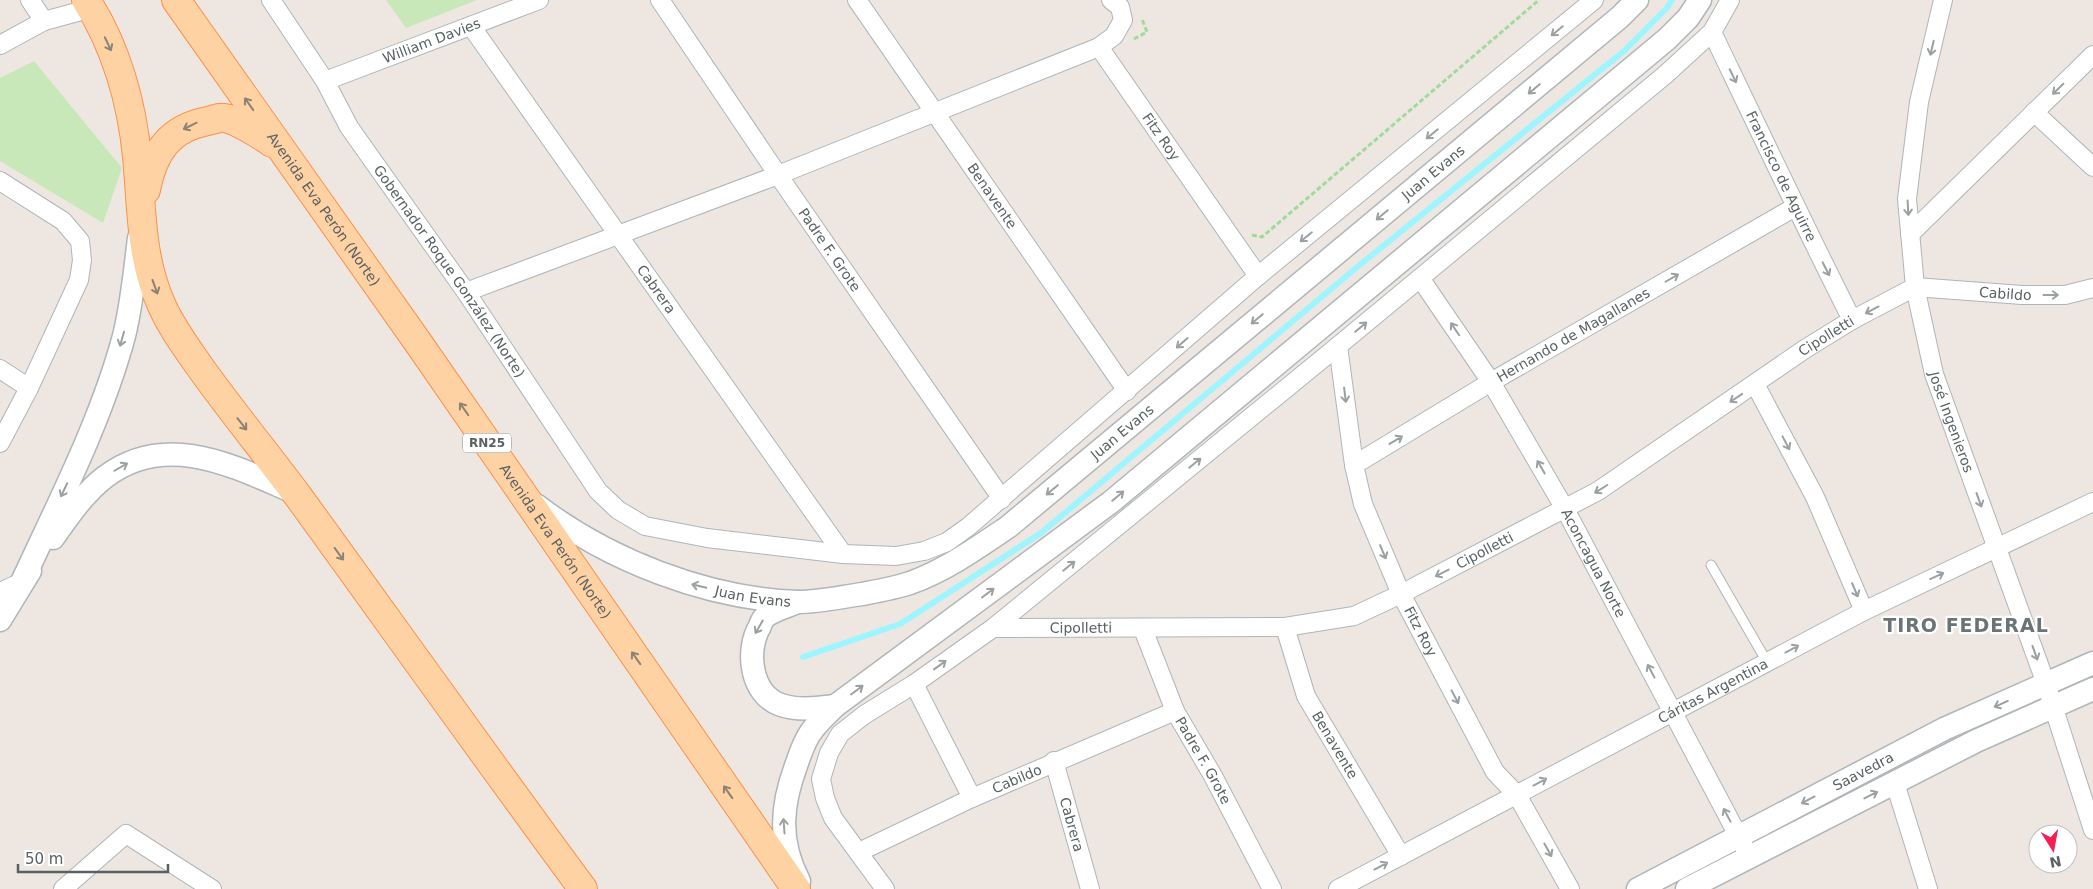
<svg xmlns="http://www.w3.org/2000/svg" width="2093" height="889" font-family="'DejaVu Sans',sans-serif">
	<style>
		.green { fill: #c9e8ba }
		.lines { fill: none; stroke-linecap: round; stroke-linejoin: round }
		.stream { stroke: #9ff5ff; stroke-width: 6 }
		.service-casing { stroke: #afb5b8; stroke-width: 11 }
		.minor-casing { stroke: #afb5b8; stroke-width: 20 }
		.tertiary-casing { stroke: #afb5b8; stroke-width: 25 }
		.primary-casing { stroke: #fd904a; stroke-width: 30 }
		.path { stroke: #a1db9c; stroke-width: 3; stroke-dasharray: 5 2.5; stroke-linecap: butt }
		.service { stroke: #fff; stroke-width: 9 }
		.minor { stroke: #fff; stroke-width: 18 }
		.tertiary { stroke: #fff; stroke-width: 22 }
		.primary { stroke: #ffd2a4; stroke-width: 28 }
		.oneway { stroke: #9ba0a1 }
		.oneway2 { stroke: #8b8376 }
		.labels { text-anchor: middle; stroke-width: 4.5; stroke-linejoin: round; paint-order: stroke }
		.shield { fill: #fff; stroke: #8b9092; stroke-width: 1 }
		.shield-label { font-size: 12px; font-weight: bold; fill: #596163 }
		.street-label { font-size: 14px; fill: #596163; stroke: #fff }
		.district-label { font-size: 19px; font-weight: bold; letter-spacing: 1px; fill: #6a7375; stroke: #fff }
	</style>
	<rect width="100%" height="100%" fill="#eee7e1"/>
	<!-- green -->
	<g class="green">
		<polygon points="386,0 477,0 406,28"/>
		<polygon points="34,61 122,168 103,223 0,161 0,78"/>
	</g>
	<g class="lines">
		<!-- stream -->
		<polyline class="stream" points="803,657 900,624 1041,533 1356,268 1624,51 1667,8 1672,0"/>
		<defs>
			<polyline id="service" points="1711,565 1767,662"/>
			<g id="minor">
				<polyline points="30,0 44,21 92,8"/>
				<path id="s1" d="M 271,0 L 325,81 L 349,127 L 466,292 L 598,491 L 618,510 L 645,526 L 707,538 L 843,554 L 896,556 L 924,551 L 947,542 L 968,527 L 1258,276 L 1594,0"/>
				<path id="s2" d="M 660,0 L 778,175 L 1002,499"/>
				<path id="s3" d="M 857,0 L 1127,391"/>
				<path id="s4" d="M 1111,0 L 1120,7 L 1123,20 L 1114,36 L 1099,47 L 1258,276"/>
				<path id="s5" d="M 1943,0 L 1919,102 L 1907,199 L 1915,287 L 1934,374 L 2046,684 L 2093,830"/>
				<path id="s6" d="M 471,26 L 843,554"/>
				<path id="s7" d="M 1712,32 C 1758,128 1804,225 1852,320"/>
				<polyline points="0,45 44,21"/>
				<path id="s8" d="M 325,81 L 539,0"/>
				<polyline points="2034,112 2093,167"/>
				<polyline points="0,181 63,221 80,241 82,260 79,280 29,388 0,443"/>
				<polyline points="1910,234 2093,55"/>
				<path id="s9" d="M 1420,278 L 1491,382 L 1565,509 L 1750,858"/>
				<polyline points="466,292 778,175 1099,47"/>
				<path id="s10" d="M 1338,346 L 1354,465 L 1363,504 L 1401,594 L 1495,772 L 1517,795 L 1570,889"/>
				<polyline points="0,369 29,388"/>
				<polyline points="1755,384 1815,497 1864,611"/>
				<path id="s11" d="M 1354,465 L 1491,382 L 1795,207"/>
				<polyline points="0,592 22,582"/>
				<path id="s12" d="M 1285,627 L 1306,696 L 1401,856"/>
				<path id="s13" d="M 993,628 L 1285,627 L 1354,616 L 1401,594 L 1598,491 L 1805,349 L 1852,320 L 1915,287 L 2022,295 L 2065,295 L 2093,288"/>
				<path id="s14" d="M 1143,629 L 1175,711 L 1213,776 L 1272,889"/>
				<polyline points="914,684 972,798"/>
				<path id="s15" d="M 1054,761 L 1090,889"/>
				<polyline points="1895,783 1928,889"/>
				<path id="s16" d="M 859,852 L 972,798 L 1175,711"/>
				<polyline points="63,889 126,834 212,889"/>
				<polyline points="885,889 833,818 825,798 821,779 829,753 840,734 864,715 914,684 993,628 1338,346 1665,75 1712,32 1730,0"/>
				<path id="s17" d="M 1338,889 L 1864,611 L 2093,502"/>
			</g>
			<g id="tertiary">
				<path id="s18" d="M 536,505 C 608,560 707,599 798,602 C 819,602 841,597 862,594 C 878,591 895,588 910,583 C 946,570 977,548 1008,527 L 1620,17 L 1637,0"/>
				<path d="M 53,538 C 68,517 84,493 105,477 C 167,430 235,467 296,493"/>
				<path d="M 22,582 C 59,502 101,421 124,336 C 132,304 135,270 139,238"/>
				<path d="M 798,602 C 788,606 774,610 766,616 C 763,618 761,623 760,626 C 745,651 751,695 781,705 C 799,711 818,708 835,706"/>
				<polyline points="0,620 30,571"/>
				<path d="M 799,881 C 778,841 781,805 797,763 C 801,751 806,737 814,728 C 820,720 828,713 835,706 L 1111,502 L 1667,39 L 1688,18 L 1700,0"/>
				<path id="s19" d="M 1638,889 L 1944,729 L 2093,663"/>
				<polyline points="1687,889 1976,741 2093,689"/>
			</g>
			<g id="primary">
				<path d="M 86,0 C 116,46 132,103 137,157 C 142,208 140,258 162,306 C 172,328 186,347 200,367 C 232,412 266,453 298,496 C 393,627 487,759 583,889"/>
				<path id="s20" d="M 176,0 L 417,341 L 796,889"/>
				<path d="M 146,190 C 153,153 169,128 208,121 C 213,120 219,117 224,118 C 235,119 262,136 272,143"/>
			</g>
		</defs>
		<!-- service casing -->
		<use href="#service" class="service-casing"/>
		<!-- minor casing -->
		<use href="#minor" class="minor-casing"/>
		<!-- tertiary casing -->
		<use href="#tertiary" class="tertiary-casing"/>
		<!-- primary casing -->
		<use href="#primary" class="primary-casing"/>
		<!-- path -->
		<g class="path">
			<polyline points="1134,39 1147,32 1142,19"/>
			<polyline points="1252,235 1262,237 1539,0"/>
		</g>
		<!-- service -->
		<use href="#service" class="service"/>
		<!-- minor -->
		<use href="#minor" class="minor"/>
		<!-- tertiary -->
		<use href="#tertiary" class="tertiary"/>
		<!-- primary -->
		<use href="#primary" class="primary"/>
	</g>
	<!-- one-way arrows -->
	<defs><path id="oneway-shaft" d="M-6 0H5M1.5-3L5.5 0L1.5 3" fill="none" stroke-width="1.6" stroke-linecap="round" stroke-linejoin="round" transform="scale(1.25)"/></defs>
	<g class="oneway">
		<use href="#oneway-shaft" transform="translate(1557 31) rotate(141)"/>
		<use href="#oneway-shaft" transform="translate(1932 48) rotate(103)"/>
		<use href="#oneway-shaft" transform="translate(1733 76) rotate(64)"/>
		<use href="#oneway-shaft" transform="translate(1534 89) rotate(140)"/>
		<use href="#oneway-shaft" transform="translate(2058 89) rotate(136)"/>
		<use href="#oneway-shaft" transform="translate(1432 134) rotate(141)"/>
		<use href="#oneway-shaft" transform="translate(1908 208) rotate(87)"/>
		<use href="#oneway-shaft" transform="translate(1382 215) rotate(140)"/>
		<use href="#oneway-shaft" transform="translate(1306 237) rotate(141)"/>
		<use href="#oneway-shaft" transform="translate(1826 269) rotate(63)"/>
		<use href="#oneway-shaft" transform="translate(1672 278) rotate(-30)"/>
		<use href="#oneway-shaft" transform="translate(2051 295)"/>
		<use href="#oneway-shaft" transform="translate(1872 310) rotate(152)"/>
		<use href="#oneway-shaft" transform="translate(1257 319) rotate(140)"/>
		<use href="#oneway-shaft" transform="translate(1361 327) rotate(-40)"/>
		<use href="#oneway-shaft" transform="translate(1455 329) rotate(-124)"/>
		<use href="#oneway-shaft" transform="translate(122 339) rotate(106)"/>
		<use href="#oneway-shaft" transform="translate(1182 343) rotate(139)"/>
		<use href="#oneway-shaft" transform="translate(1345 395) rotate(83)"/>
		<use href="#oneway-shaft" transform="translate(1736 398) rotate(146)"/>
		<use href="#oneway-shaft" transform="translate(1396 440) rotate(-31)"/>
		<use href="#oneway-shaft" transform="translate(1786 443) rotate(62)"/>
		<use href="#oneway-shaft" transform="translate(1195 463) rotate(-39)"/>
		<use href="#oneway-shaft" transform="translate(121 467) rotate(-30)"/>
		<use href="#oneway-shaft" transform="translate(1541 467) rotate(-120)"/>
		<use href="#oneway-shaft" transform="translate(1601 489) rotate(148)"/>
		<use href="#oneway-shaft" transform="translate(64 490) rotate(115)"/>
		<use href="#oneway-shaft" transform="translate(1052 490) rotate(140)"/>
		<use href="#oneway-shaft" transform="translate(1118 496) rotate(-40)"/>
		<use href="#oneway-shaft" transform="translate(1979 500) rotate(70)"/>
		<use href="#oneway-shaft" transform="translate(1383 552) rotate(67)"/>
		<use href="#oneway-shaft" transform="translate(1069 566) rotate(-39)"/>
		<use href="#oneway-shaft" transform="translate(1442 573) rotate(153)"/>
		<use href="#oneway-shaft" transform="translate(1937 576) rotate(-25)"/>
		<use href="#oneway-shaft" transform="translate(699 586) rotate(-167)"/>
		<use href="#oneway-shaft" transform="translate(1855 590) rotate(67)"/>
		<use href="#oneway-shaft" transform="translate(988 593) rotate(-37)"/>
		<use href="#oneway-shaft" transform="translate(759 627) rotate(120)"/>
		<use href="#oneway-shaft" transform="translate(1792 649) rotate(-28)"/>
		<use href="#oneway-shaft" transform="translate(2035 653) rotate(70)"/>
		<use href="#oneway-shaft" transform="translate(940 665) rotate(-36)"/>
		<use href="#oneway-shaft" transform="translate(1651 671) rotate(-118)"/>
		<use href="#oneway-shaft" transform="translate(857 690) rotate(-37)"/>
		<use href="#oneway-shaft" transform="translate(1455 697) rotate(62)"/>
		<use href="#oneway-shaft" transform="translate(2001 704) rotate(156)"/>
		<use href="#oneway-shaft" transform="translate(1540 782) rotate(-28)"/>
		<use href="#oneway-shaft" transform="translate(1871 795) rotate(-27)"/>
		<use href="#oneway-shaft" transform="translate(1808 800) rotate(152)"/>
		<use href="#oneway-shaft" transform="translate(1727 815) rotate(-118)"/>
		<use href="#oneway-shaft" transform="translate(784 826) rotate(-94)"/>
		<use href="#oneway-shaft" transform="translate(1548 850) rotate(61)"/>
		<use href="#oneway-shaft" transform="translate(1381 866) rotate(-28)"/>
	</g>
	<g class="oneway2">
		<use href="#oneway-shaft" transform="translate(108 44) rotate(65)"/>
		<use href="#oneway-shaft" transform="translate(249 104) rotate(-125)"/>
		<use href="#oneway-shaft" transform="translate(190 126) rotate(154)"/>
		<use href="#oneway-shaft" transform="translate(155 287) rotate(70)"/>
		<use href="#oneway-shaft" transform="translate(464 409) rotate(-125)"/>
		<use href="#oneway-shaft" transform="translate(242 424) rotate(52)"/>
		<use href="#oneway-shaft" transform="translate(339 554) rotate(54)"/>
		<use href="#oneway-shaft" transform="translate(636 658) rotate(-125)"/>
		<use href="#oneway-shaft" transform="translate(728 792) rotate(-125)"/>
	</g>
	<g class="labels">
		<!-- shield labels -->
		<rect class="shield" x="463" y="433.5" width="48" height="19" rx="4"/>
		<g class="shield-label">
			<text x="487" y="447">RN25</text>
		</g>
		<!-- street labels -->
		<g class="street-label">
			<text dy="5" stroke="none"><textPath href="#s8" startOffset="114">William Davies</textPath></text>
			<text dy="5" stroke="none"><textPath href="#s4" startOffset="171">Fitz Roy</textPath></text>
			<text dy="5" stroke="none"><textPath href="#s18" startOffset="1064">Juan Evans</textPath></text>
			<text dy="5" stroke="none"><textPath href="#s7" startOffset="160">Francisco de Aguirre</textPath></text>
			<text dy="5" stroke="none"><textPath href="#s3" startOffset="238">Benavente</textPath></text>
			<text dy="5" stroke="none"><textPath href="#s20" startOffset="256">Avenida Eva Perón (Norte)</textPath></text>
			<text dy="5" stroke="none"><textPath href="#s2" startOffset="302">Padre F. Grote</textPath></text>
			<text dy="5" stroke="none"><textPath href="#s1" startOffset="325">Gobernador Roque González (Norte)</textPath></text>
			<text dy="5" stroke="none"><textPath href="#s6" startOffset="322">Cabrera</textPath></text>
			<text dy="5" stroke="none"><textPath href="#s13" startOffset="1104">Cabildo</textPath></text>
			<text dy="5" stroke="none"><textPath href="#s11" startOffset="255">Hernando de Magallanes</textPath></text>
			<text dy="5" stroke="none"><textPath href="#s13" startOffset="912">Cipolletti</textPath></text>
			<text dy="5" stroke="none"><textPath href="#s5" startOffset="431">José Ingenieros</textPath></text>
			<text dy="5" stroke="none"><textPath href="#s18" startOffset="659">Juan Evans</textPath></text>
			<text dy="5" stroke="none"><textPath href="#s20" startOffset="661">Avenida Eva Perón (Norte)</textPath></text>
			<text dy="5" stroke="none"><textPath href="#s13" startOffset="508">Cipolletti</textPath></text>
			<text dy="5" stroke="none"><textPath href="#s9" startOffset="334">Aconcagua Norte</textPath></text>
			<text dy="5" stroke="none"><textPath href="#s18" startOffset="238">Juan Evans</textPath></text>
			<text dy="5" stroke="none"><textPath href="#s13" startOffset="88">Cipolletti</textPath></text>
			<text dy="5" stroke="none"><textPath href="#s10" startOffset="300">Fitz Roy</textPath></text>
			<text dy="5" stroke="none"><textPath href="#s17" startOffset="424">Cáritas Argentina</textPath></text>
			<text dy="5" stroke="none"><textPath href="#s12" startOffset="129">Benavente</textPath></text>
			<text dy="5" stroke="none"><textPath href="#s14" startOffset="145">Padre F. Grote</textPath></text>
			<text dy="5" stroke="none"><textPath href="#s19" startOffset="254">Saavedra</textPath></text>
			<text dy="5" stroke="none"><textPath href="#s16" startOffset="174">Cabildo</textPath></text>
			<text dy="5" stroke="none"><textPath href="#s15" startOffset="66">Cabrera</textPath></text>
		</g>
		<!-- district labels -->
		<g class="district-label">
			<text x="1966" y="632">TIRO FEDERAL</text>
		</g>
	</g>
	<!-- north arrow -->
	<g transform="translate(2053 849) rotate(169)"><circle r="24" fill="#ffffff" stroke="#bdc0c1"/>
	<path d="M0-4L9 19L0 12L-9 19Z" fill="#f81d54"/>
	<text y="-8" font-size="14" font-weight="bold" text-anchor="middle" fill="#596163">N</text>
	</g>
	<!-- scale -->
	<path d="M18 864v8h150v-8" fill="none" stroke="#596163" stroke-width="2.5"/>
	<text x="25" y="864" font-size="15" fill="#596163" stroke="#ffffff" stroke-width="4" paint-order="stroke">50 m</text>
</svg>
